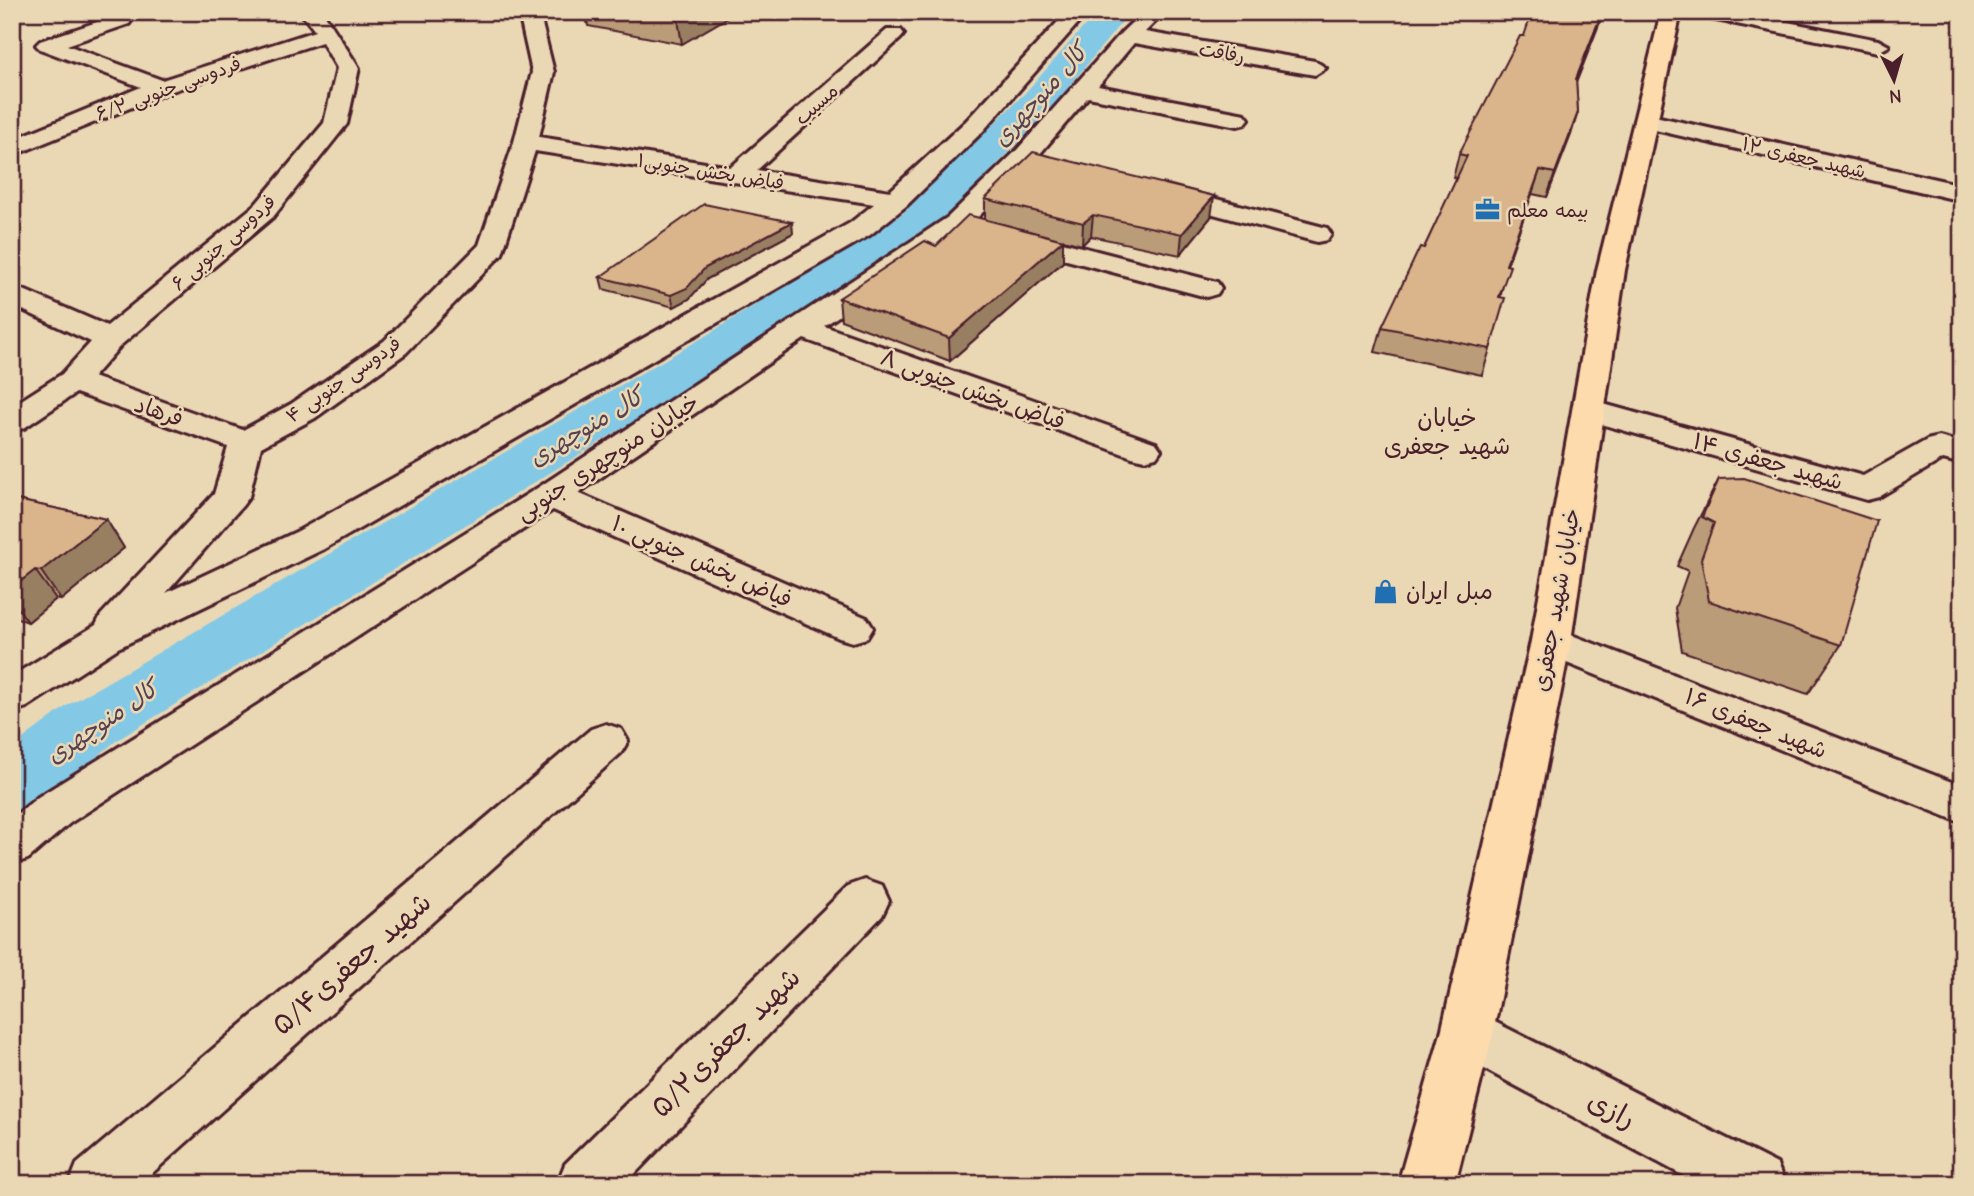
<svg xmlns="http://www.w3.org/2000/svg" width="1974" height="1196" font-family="'Comic Neue','Playpen Sans Arabic',sans-serif">
	<style>
		.lines { fill: none; stroke-linecap: round; stroke-linejoin: round }
		.canal { fill: #83c9e5; fill-rule: evenodd }
		.minor-casing { stroke: #4a1f2b; stroke-width: 6 }
		.major-casing { stroke: #4a1f2b; stroke-width: 6 }
		.minor { fill: #ead8b5; fill-rule: evenodd }
		.major { fill: #fedbac; fill-rule: evenodd }
		.wall { fill: #bb9c78; stroke: #4a1f2b; stroke-width: 2 }
		.shaded-wall { fill: #997f62; stroke: #4a1f2b; stroke-width: 2 }
		.building { fill: #dab58c; stroke: #4a1f2b; stroke-width: 2 }
		.labels { text-anchor: middle; stroke-width: 5; stroke-linejoin: round; paint-order: stroke }
		.far-street-label { font-size: 19px; fill: #4a1f2b; stroke: #ead8b5 }
		.far-poi-label { font-size: 19px; fill: #4a1f2b; stroke: #ead8b5; text-anchor: start }
		.street-label { font-size: 23px; fill: #4a1f2b; stroke: #ead8b5 }
		.poi-label { font-size: 23px; fill: #4a1f2b; stroke: #ead8b5; text-anchor: start }
		.water-label { font-size: 24px; font-style: italic; fill: #554150; stroke: #ead8b5 }
		.neighbourhood-label { font-size: 24px; fill: #4a1f2b; stroke: #ead8b5 }
		.near-street-label { font-size: 28px; fill: #4a1f2b; stroke: #ead8b5 }
	</style>
	<rect width="100%" height="100%" fill="#ead8b5"/>
	<filter id="ink" filterUnits="userSpaceOnUse"><feTurbulence type="fractalNoise" baseFrequency=".0143" numOctaves="2"/><feDisplacementMap in="SourceGraphic" scale="14" xChannelSelector="R" yChannelSelector="G"/><feConvolveMatrix kernelMatrix="1 2 1 2 8 2 1 2 1" color-interpolation-filters="sRGB"/></filter>
	<g filter="url(#ink)">
		<g class="lines">
			<!-- canal -->
			<polygon class="canal" points="1097,12 1130,12 1050,110 932,232 736,358 116,741 37,806 12,814 12,747 68,705 702,338 902,214 1024,94"/>
			<defs>
				<g id="minor">
					<path d="M 300,12 L 325,15 L 359,68 L 347,124 L 273,217 L 121,345 L 93,377 L 243,430 L 291,404 L 384,341 L 479,245 L 514,142 L 532,72 L 521,22 L 513,12 L 535,12 L 541,20 L 554,72 L 539,137 L 731,167 L 887,30 L 901,30 L 904,34 L 901,38 L 757,170 L 890,191 L 966,121 L 1067,12 L 1088,12 L 983,131 L 906,206 L 870,235 L 324,549 L 118,648 L 27,707 L 12,712 L 12,676 L 96,625 L 101,615 L 214,494 L 228,447 L 76,393 L 24,428 L 12,431 L 12,406 L 62,374 L 91,342 L 12,305 L 12,285 L 107,326 L 255,205 L 324,123 L 337,68 L 322,42 L 169,92 L 12,156 L 12,140 L 141,87 L 40,49 L 36,45 L 40,41 L 115,16 L 129,16 L 132,20 L 129,24 L 67,45 L 162,80 L 315,31 ZM 535,151 L 874,204 L 850,223 L 298,531 L 166,593 L 243,505 L 249,497 L 261,447 L 315,418 L 406,353 L 502,254 Z"/>
					<polygon points="1143,12 1165,12 1145,32 1315,61 1326,68 1315,75 1134,43 1098,86 1245,114 1249,119 1245,124 1237,126 1088,97 1033,162 966,229 824,326 1156,443 1161,450 1156,457 1144,460 1132,457 804,339 578,493 867,618 873,628 867,638 853,642 839,638 553,510 70,823 28,859 12,864 12,818 38,797 539,487 948,217 1015,152 1122,32"/>
					<polygon points="1696,12 1738,12 1878,40 1889,46 1878,52 1706,18"/>
					<polygon points="1646,114 1962,185 1962,201 1638,126 1634,121 1638,116"/>
					<polygon points="1163,185 1327,228 1331,234 1327,240 1317,242 1154,198 1150,193 1154,188"/>
					<polygon points="1012,229 1217,282 1221,288 1217,294 1207,297 1002,243 998,237 1002,231"/>
					<polygon points="1589,400 1863,476 1927,440 1939,437 1962,443 1962,464 1943,459 1879,497 1867,500 1577,417 1573,410 1577,403"/>
					<polygon points="1551,627 1962,786 1962,823 1537,651 1531,641 1537,631"/>
					<polygon points="606,724 621,729 628,741 621,753 140,1184 69,1184 77,1164 591,729"/>
					<polygon points="865,880 882,886 889,901 882,916 625,1184 557,1184 565,1164 848,886"/>
					<polygon points="1467,1008 1777,1164 1785,1184 1699,1184 1449,1050 1441,1033 1449,1016"/>
				</g>
				<polygon id="major" points="1661,12 1681,12 1625,270 1571,641 1493,1033 1455,1184 1398,1184 1441,1033 1531,641 1597,270"/>
			</defs>
			<!-- minor casing -->
			<use href="#minor" class="minor-casing"/>
			<!-- major casing -->
			<use href="#major" class="major-casing"/>
			<!-- minor -->
			<use href="#minor" class="minor"/>
			<!-- major -->
			<use href="#major" class="major"/>
		</g>
		<!-- wall -->
		<g class="wall">
			<polygon points="585,12 737,12 682,44 588,26"/>
			<polygon points="1524,36 1576,82 1578,112 1547,197 1532,194 1507,265 1490,349 1482,375 1375,352 1382,327 1424,248 1457,179 1453,178 1459,154"/>
			<polygon points="985,199 1211,217 1180,255 1091,236 1082,245 1002,224 1063,262 950,361 841,320 839,298 985,220"/>
			<polygon points="793,233 707,279 689,299 674,307 603,289 600,277"/>
			<polygon points="1719,479 1841,645 1808,694 1682,651 1675,608 1688,571 1677,566 1694,528"/>
			<polygon points="12,499 106,519 124,548 61,600 56,599 28,622 17,618 12,621"/>
		</g>
		<!-- shaded-wall -->
		<g class="shaded-wall">
			<polygon points="680,12 737,12 682,44 677,14"/>
			<polygon points="1602,12 1604,12 1569,101 1576,79"/>
			<polygon points="1578,112 1571,135 1547,197 1555,173"/>
			<polygon points="1540,170 1532,194 1498,290 1506,265"/>
			<polygon points="1214,196 1211,217 1180,255 1182,234"/>
			<polygon points="1093,215 1091,236 1082,245 1083,223"/>
			<polygon points="792,222 793,233 707,279 689,299 674,307 671,295 705,268"/>
			<polygon points="1063,240 1063,262 950,361 949,338"/>
			<polygon points="106,519 124,548 61,600 41,571"/>
			<polygon points="35,570 56,599 28,622 12,600 12,588"/>
			<polygon points="12,612 17,618 12,621"/>
		</g>
		<!-- building -->
		<g class="building">
			<polygon points="1532,12 1602,12 1576,79 1578,112 1555,173 1540,170 1506,265 1510,266 1499,297 1505,298 1490,349 1382,327 1420,247 1424,248 1467,156 1459,154 1520,36 1524,36"/>
			<polygon points="1033,152 1214,196 1182,234 1093,215 1083,223 985,199"/>
			<polygon points="704,204 792,222 705,268 687,288 671,295 600,277"/>
			<polygon points="968,215 1063,240 949,338 839,298 925,241 936,246"/>
			<polygon points="1744,478 1877,521 1841,645 1709,601 1701,559 1714,523 1702,517 1719,479"/>
			<polygon points="12,499 106,519 41,571 35,570 12,588"/>
		</g>
	</g>
	<!-- icons -->
	<defs>
		<symbol id="office-bare" viewBox="-9 -9 18 18"><path d="M-6-3h4V-5.5h4V-3h4V5H-6ZM-1-4.5V-3h2v-1.5ZM-6 0V1H6V0Z" fill="#1f6fb2" stroke="#ead8b5" stroke-width="2.5" paint-order="stroke"/></symbol>
		<symbol id="shop-bare" viewBox="-9 -9 18 18"><path d="M-5-2.5h2.3a2.7 3.5 0 0 1 5.4 0H5L5.5 6h-11ZM-1.5-2.5h3a1.5 2.3 0 0 0-3 0Z" fill="#1f6fb2" stroke="#ead8b5" stroke-width="2.5" paint-order="stroke"/></symbol>
	</defs>
	<g fill-rule="evenodd">
		<use href="#office-bare" x="1470" y="192" width="35" height="35"/>
		<use href="#shop-bare" x="1368" y="574" width="35" height="35"/>
	</g>
	<g class="labels">
		<!-- far-street labels -->
		<g class="far-street-label">
			<text transform="translate(1222 52) rotate(10)" y="7">رفاقت</text>
			<text transform="translate(168 88) rotate(-20)" y="7">فردوسی جنوبی ۶/۲</text>
			<text transform="translate(816 104) rotate(-42)" y="7">مسیب</text>
			<text transform="translate(1804 157) rotate(13)" y="7">شهید جعفری ۱۲</text>
			<text transform="translate(711 171) rotate(9)" y="7">فیاض بخش جنوبی۱</text>
			<text transform="translate(223 242) rotate(-42)" y="7">فردوسی جنوبی ۶</text>
			<text transform="translate(343 379) rotate(-35)" y="7">فردوسی جنوبی ۴</text>
		</g>
		<!-- far-poi labels -->
		<g class="far-poi-label">
			<text x="1507" y="217">بیمه معلم</text>
		</g>
		<!-- street labels -->
		<g class="street-label">
			<text transform="translate(973 389) rotate(20)" y="8">فیاض بخش جنوبی ۸</text>
			<text transform="translate(159 411) rotate(19)" y="8">فرهاد</text>
			<text transform="translate(607 457) rotate(-33)" y="8">خیابان منوچهری جنوبی</text>
			<text transform="translate(1768 461) rotate(16)" y="8">شهید جعفری ۱۴</text>
			<text transform="translate(702 561) rotate(24)" y="8">فیاض بخش جنوبی ۱۰</text>
			<text transform="translate(1556 600) rotate(-80)" y="8">خیابان شهید جعفری</text>
			<text transform="translate(1756 723) rotate(22)" y="8">شهید جعفری ۱۶</text>
		</g>
		<!-- poi labels -->
		<g class="poi-label">
			<text x="1406" y="599">مبل ایران</text>
		</g>
		<!-- water labels -->
		<g class="water-label">
			<text transform="translate(1040 95) rotate(-48)" y="8">کال منوچهری</text>
			<text transform="translate(586 427) rotate(-31)" y="8">کال منوچهری</text>
			<text transform="translate(102 722) rotate(-34)" y="8">کال منوچهری</text>
		</g>
		<!-- neighbourhood labels -->
		<g class="neighbourhood-label">
			<text x="1447" y="426">خیابان<tspan x="1447" dy="28">شهید جعفری</tspan></text>
		</g>
		<!-- near-street labels -->
		<g class="near-street-label">
			<text transform="translate(351 963) rotate(-41)" y="10">شهید جعفری۵/۴</text>
			<text transform="translate(725 1042) rotate(-45)" y="10">شهید جعفری۵/۲</text>
			<text transform="translate(1612 1109) rotate(27)" y="10">رازی</text>
		</g>
	</g>
	<!-- margin -->
	<rect width="1974" height="1196" fill="none" stroke="#ead8b5" stroke-width="42"/>
	<rect x="21" y="21" width="1932" height="1154" fill="none" stroke="#4a1f2b" stroke-width="2.5" filter="url(#ink)"/>
	<!-- north arrow -->
	<g transform="translate(1894 80) rotate(175)" stroke="#ead8b5" stroke-width="5" paint-order="stroke">
	<path d="M0-5L12 26L0 18L-12 26Z" fill="#4a1f2b"/>
	<text y="-10" font-size="19" font-weight="bold" text-anchor="middle" fill="#4a1f2b">N</text>
	</g>
</svg>
